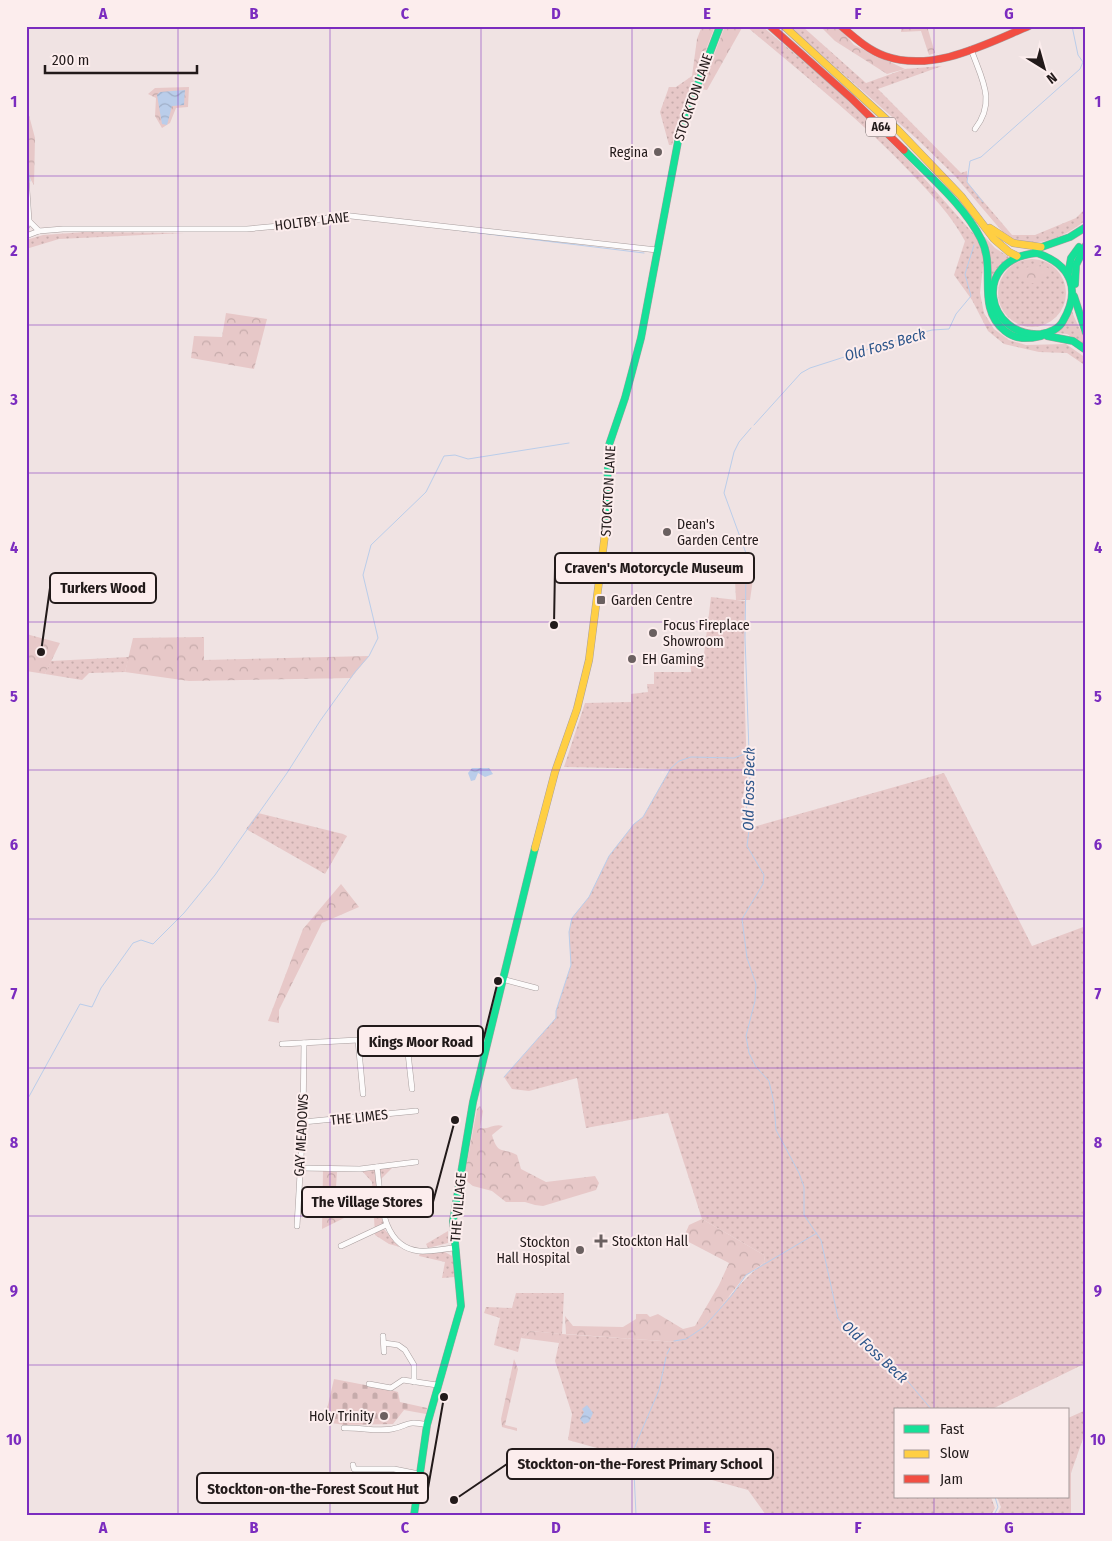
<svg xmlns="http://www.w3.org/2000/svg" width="1112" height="1541" font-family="'Fira Sans Condensed',sans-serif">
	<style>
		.grass { fill: url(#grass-dots) }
		.forest { fill: url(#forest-crowns) }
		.cemetery { fill: url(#cemetery-stones) }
		.water { fill: url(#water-waves) }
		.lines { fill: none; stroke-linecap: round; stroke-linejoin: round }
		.stream { stroke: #bacdea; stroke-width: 1 }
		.street-casing { stroke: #a89e9e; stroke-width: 6 }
		.fast-casing { stroke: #a89e9e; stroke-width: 8 }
		.slow-casing { stroke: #a89e9e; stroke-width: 8 }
		.jam-casing { stroke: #a89e9e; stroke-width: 8 }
		.street { stroke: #fdfbfb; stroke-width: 5 }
		.fast { stroke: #16e098; stroke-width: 7 }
		.slow { stroke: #ffcf43; stroke-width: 7 }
		.jam { stroke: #f24e42; stroke-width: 7 }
		.grid { fill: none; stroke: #7b2cbf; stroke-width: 1; stroke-opacity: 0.55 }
		.poi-dot { fill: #6a6060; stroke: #fceded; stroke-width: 2 }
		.labels { text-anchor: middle; stroke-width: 4; stroke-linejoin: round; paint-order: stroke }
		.shield { fill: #fceded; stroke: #635959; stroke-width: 1 }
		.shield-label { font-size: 12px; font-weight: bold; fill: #221a1a }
		.street-label { font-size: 14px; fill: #221a1a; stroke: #fceded }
		.poi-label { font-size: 14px; fill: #221a1a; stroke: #fceded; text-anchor: start }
		.water-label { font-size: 15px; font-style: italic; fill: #2c558a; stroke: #fceded }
		.leader { fill: none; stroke: #221a1a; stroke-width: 2 }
		.callout-dot { fill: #221a1a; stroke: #fceded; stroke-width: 2 }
		.callout { fill: #fceded; stroke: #221a1a; stroke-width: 2 }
		.callout-label { font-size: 15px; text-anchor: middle; font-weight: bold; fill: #221a1a }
		.neatline { fill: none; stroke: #7b2cbf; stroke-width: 2 }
		.grid-label { font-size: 16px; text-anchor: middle; font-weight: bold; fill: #7b2cbf }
	</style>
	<defs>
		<pattern id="grass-dots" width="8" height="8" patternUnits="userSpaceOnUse" patternTransform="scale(1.25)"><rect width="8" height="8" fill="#e7c8c8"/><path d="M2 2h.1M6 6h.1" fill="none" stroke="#c6abab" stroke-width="1.8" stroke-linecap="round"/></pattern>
		<pattern id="forest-crowns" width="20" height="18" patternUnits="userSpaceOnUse" patternTransform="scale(1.25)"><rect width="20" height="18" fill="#e7c8c8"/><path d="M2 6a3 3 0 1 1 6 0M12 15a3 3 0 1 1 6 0" fill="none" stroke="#c6abab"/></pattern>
		<pattern id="cemetery-stones" width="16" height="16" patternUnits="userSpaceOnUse" patternTransform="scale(1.25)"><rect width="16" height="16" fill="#e7c8c8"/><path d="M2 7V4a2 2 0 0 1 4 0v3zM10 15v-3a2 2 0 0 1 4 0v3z" fill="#c6abab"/></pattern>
		<pattern id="water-waves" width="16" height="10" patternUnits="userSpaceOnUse" patternTransform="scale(1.25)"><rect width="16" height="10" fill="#bacdea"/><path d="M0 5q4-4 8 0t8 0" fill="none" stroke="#a0afc8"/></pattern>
	</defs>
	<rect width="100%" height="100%" fill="#f0e3e3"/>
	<!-- grass -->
	<g class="grass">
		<path d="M 746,26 L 762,26 L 843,95 L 908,160 L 979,240 L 984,258 L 980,293 L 984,313 L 994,329 L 1009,340 L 1026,345 L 1066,344 L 1086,358 L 1086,366 L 1067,353 L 1039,352 L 1004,344 L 988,331 L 972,300 L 954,275 L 965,241 C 951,215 931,194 911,173 C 860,119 802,74 746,26 Z"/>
		<path d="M 789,26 L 802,26 L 866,83 L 905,69 L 942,66 L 878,89 L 961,173 L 967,171 L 967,182 L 1012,235 L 1035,235 L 1076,218 L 1086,208 L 1086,220 C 1064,238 1033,251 1006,236 L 955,176 L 917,139 Z"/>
		<polygon points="692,76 696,76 682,110 672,145 669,145 660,112 669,87 676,87"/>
		<polygon points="85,232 184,233 59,239 26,249 26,240 43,235"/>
		<polygon points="985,237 995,248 1009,257 991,281"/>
		<circle cx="1032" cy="293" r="34"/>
		<path d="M 1072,311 C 1075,321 1086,338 1086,346 L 1067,334 L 1056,333 Z"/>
		<path d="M 711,597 L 745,601 L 744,674 L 747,776 L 743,796 L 746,829 L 944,773 L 1032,946 L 1086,926 L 1086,1363 L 990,1410 L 896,1410 L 896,1497 L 991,1497 L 995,1508 L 991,1515 L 766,1515 L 748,1490 L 568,1440 L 572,1414 L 555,1361 L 561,1334 L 530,1331 L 521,1338 L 518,1352 L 494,1345 L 500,1318 L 484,1313 L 486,1307 L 512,1308 L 516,1293 L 564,1293 L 562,1334 L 676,1342 C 717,1322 730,1288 765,1262 L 764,1255 L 702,1219 L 668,1113 L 586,1128 L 577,1078 L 529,1091 L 512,1089 L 504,1077 L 556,1018 L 556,1011 L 571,965 L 569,932 L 572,918 L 589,897 L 609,856 L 634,824 L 643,817 L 670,769 L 564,767 L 585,703 L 631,702 L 631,694 L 648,692 L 647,684 L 654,684 L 654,672 L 691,672 L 690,655 L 704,654 Z"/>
		<polygon points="129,657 125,672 89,673 82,680 45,674 51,661"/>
		<polygon points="258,813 343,834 347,836 325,874 246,829"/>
		<polygon points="394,1166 377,1183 384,1229 400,1247 389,1244 375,1235 372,1182 362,1171"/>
		<polygon points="448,1231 448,1243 428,1248 426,1244"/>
		<polygon points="445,1252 452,1256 455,1277 442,1278 445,1262 419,1256 420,1253"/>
		<polygon points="1086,1410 1086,1430 1071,1473 1071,1515 997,1515 1001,1507 997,1497 1068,1497 1068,1418"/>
	</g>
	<!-- forest -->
	<g class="forest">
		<polygon points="702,26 715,26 696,76 692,76 697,39"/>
		<polygon points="725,26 743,26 707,90 701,89"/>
		<polygon points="820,26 838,26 854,45 905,69 887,74 835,41"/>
		<polygon points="901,26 927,26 935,53 929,55 921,31 901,32"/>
		<polygon points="189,87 188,107 176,108 170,123 162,128 155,116 156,98 148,94 155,88"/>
		<path d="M 26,104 L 35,138 L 34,185 C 20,164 26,128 26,104 Z"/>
		<path d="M 1040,265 L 1048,268 L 1049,273 C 1041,285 1025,287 1017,275 L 1019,269 Z"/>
		<polygon points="226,313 267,319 254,369 191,358 194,336 222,337"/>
		<polygon points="743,573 753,579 750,600 736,600 735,580"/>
		<polygon points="26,634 60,643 45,674 26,671"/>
		<polygon points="204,637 204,660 369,656 351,678 189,681 125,672 133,638"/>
		<polygon points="341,884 359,907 322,923 279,1010 279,1023 268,1021 303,929"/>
		<path d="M 480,1106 L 483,1111 L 480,1128 C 488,1130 494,1123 503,1126 L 492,1135 C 498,1156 503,1147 517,1155 L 521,1169 L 546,1182 L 595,1176 L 599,1183 L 596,1190 L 543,1206 L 535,1205 L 525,1202 L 506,1202 L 492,1191 L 473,1186 L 464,1179 L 477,1109 Z"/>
		<polygon points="323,1171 337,1172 336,1187 342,1194 349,1196 352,1214 322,1229"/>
		<polygon points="702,1219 764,1255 765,1262 745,1276 711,1319 693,1334 676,1342 566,1334 565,1316 573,1326 623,1327 636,1319 636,1314 647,1314 650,1317 658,1314 683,1329 695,1326 719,1285 729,1263 683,1239 689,1225"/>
		<polygon points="530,1331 562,1334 559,1343 521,1338"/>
		<polygon points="514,1359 518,1369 505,1425 517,1428 517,1431 502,1427 501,1419"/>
	</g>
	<!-- cemetery -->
	<polygon class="cemetery" points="334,1379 391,1390 398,1392 400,1402 427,1408 426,1414 404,1410 393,1424 345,1425 324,1422"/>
	<!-- water -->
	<g class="water">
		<polygon points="185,90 184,105 172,106 167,125 162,124 157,95 160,92"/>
		<polygon points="472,768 489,768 493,774 485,777 478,773 475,780 471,781 468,773"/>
		<polygon points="587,1405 593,1413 589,1422 584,1424 580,1419 584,1412 582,1409"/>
	</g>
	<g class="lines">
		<!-- stream -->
		<g class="stream">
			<polyline points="26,150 30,181"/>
			<polyline points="983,202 967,182 970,161 981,157 1080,69 1083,62 1078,55 1072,26"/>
			<polyline points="463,231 644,253"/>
			<polyline points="754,425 801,373 810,368 913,335 932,330 949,329 956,314 971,296 965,274 974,245"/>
			<polyline points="746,570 747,556 724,493 734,452 739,442 751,428"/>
			<polyline points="746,573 745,637 750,780 745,801 750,822 747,846 764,875 763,884 742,919 747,958 756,984 755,1001 746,1036 749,1053 756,1067 769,1081 774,1103 776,1130 799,1173 804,1187 804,1215 821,1240 838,1318 850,1333 894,1365 932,1410"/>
			<polyline points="504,1077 556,1018 556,1011 571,965 569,932 572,918 589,897 609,856 634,824 643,817 671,768 679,761 691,757 734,758 747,753"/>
			<polyline points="26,1102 80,1004 92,1007 101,988 133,943 141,940 153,944 184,913 215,875 287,773 320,721 355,672 369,656 378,638 363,575 371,545 426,492 444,456 455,455 468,459 569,443"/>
			<polyline points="674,1341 686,1339 704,1327 732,1295 746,1275 817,1233"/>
			<polyline points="667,1354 670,1348"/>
			<polyline points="636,1515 633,1451 659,1390 666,1357"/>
			<polyline points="994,1515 998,1507 995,1497"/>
		</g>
		<defs>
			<g id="street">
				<path d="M 971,49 C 981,78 997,101 975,129"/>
				<polyline points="26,176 29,221 26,228"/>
				<polyline points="29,221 39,231"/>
				<polyline points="26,236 39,231 63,229 247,229 290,225 342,215 657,250"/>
				<polyline points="502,979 536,988"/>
				<polyline points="406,1035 412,1089"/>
				<polyline points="358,1040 363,1094"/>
				<polyline points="282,1044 358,1040 452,1032 488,1040"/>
				<polyline points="303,1122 416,1111"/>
				<path d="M 377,1167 C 381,1196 380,1247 419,1251 C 430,1252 442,1249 454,1248"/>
				<polyline points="300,1168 360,1169 416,1162"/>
				<polyline points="297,1226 303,1122 304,1043"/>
				<polyline points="341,1246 386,1225"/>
				<polyline points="383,1336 384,1352"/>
				<polyline points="384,1343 398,1345 405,1350 414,1365 414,1382"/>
				<polyline points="369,1384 391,1388 403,1380 437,1385"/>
				<path d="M 344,1428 C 359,1427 377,1432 392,1429 C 409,1426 405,1420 427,1425"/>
				<polyline points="353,1465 354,1469 394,1469 419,1474"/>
			</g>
			<g id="fast">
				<path d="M 904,150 C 930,177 964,205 981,239 C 997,269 975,307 1005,331 C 1016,340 1028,339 1041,336"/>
				<polyline points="1036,249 1070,237 1086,227"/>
				<path d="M 1037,253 C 1072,265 1081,290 1063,321 C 1059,329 1049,333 1041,334 C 986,338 970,259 1037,253 Z"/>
				<polyline points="1068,275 1071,258 1079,247"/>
				<polyline points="1075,284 1076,265 1086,245"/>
				<polyline points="1074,296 1086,333"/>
				<polyline points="1047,336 1073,341 1086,350"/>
				<polyline points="605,534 609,445 625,398 641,338 680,131 720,26"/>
				<polyline points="414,1515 427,1425 461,1306 453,1221 473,1102 535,848"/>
			</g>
			<g id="slow">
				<polyline points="784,26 897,129 961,196 994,239 1009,252 1017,256"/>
				<polyline points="990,228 1013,243 1041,247"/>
				<polyline points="535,848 555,772 577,709 589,660 605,534"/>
			</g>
			<g id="jam">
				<polyline points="770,26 851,98 904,150"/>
				<path d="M 841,26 C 855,38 868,50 885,56 C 933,73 986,44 1029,26"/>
			</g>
		</defs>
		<!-- street casing -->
		<use href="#street" class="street-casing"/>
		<!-- fast casing -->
		<use href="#fast" class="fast-casing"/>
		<!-- slow casing -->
		<use href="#slow" class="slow-casing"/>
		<!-- jam casing -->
		<use href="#jam" class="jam-casing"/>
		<!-- street -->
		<use href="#street" class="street"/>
		<!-- fast -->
		<use href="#fast" class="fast"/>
		<!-- slow -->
		<use href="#slow" class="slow"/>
		<!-- jam -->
		<use href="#jam" class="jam"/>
	</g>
	<!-- grid -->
	<path class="grid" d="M 178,26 L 178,1515M 330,26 L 330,1515M 481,26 L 481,1515M 632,26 L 632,1515M 782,26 L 782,1515M 934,26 L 934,1410M 26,176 L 1086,176M 26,325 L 1086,325M 26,473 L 1086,473M 26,622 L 1086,622M 26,770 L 1086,770M 26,919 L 1086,919M 26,1068 L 1086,1068M 26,1216 L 1086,1216M 26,1365 L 1086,1365M 934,1497 L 934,1515"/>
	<!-- markers -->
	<g class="poi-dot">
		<circle cx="658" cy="152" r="5"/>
		<circle cx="667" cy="532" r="5"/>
		<rect x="596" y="595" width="10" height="10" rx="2.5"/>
		<circle cx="653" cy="633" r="5"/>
		<circle cx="632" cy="659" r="5"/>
		<path d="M598.5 1233.5h5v5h5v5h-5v5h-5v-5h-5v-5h5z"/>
		<circle cx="580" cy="1250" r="5"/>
		<circle cx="384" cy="1416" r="5"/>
	</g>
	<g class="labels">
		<!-- shield labels -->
		<rect class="shield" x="866" y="117.5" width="30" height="19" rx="4"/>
		<g class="shield-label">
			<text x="881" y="131">A64</text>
		</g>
		<!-- street labels -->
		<g class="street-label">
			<text transform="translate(693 97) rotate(-71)" y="5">STOCKTON LANE</text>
			<text transform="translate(312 221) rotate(-7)" y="5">HOLTBY LANE</text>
			<text transform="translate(608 491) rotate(-87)" y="5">STOCKTON LANE</text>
			<text transform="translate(359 1117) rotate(-6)" y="5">THE LIMES</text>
			<text transform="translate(301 1135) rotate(-87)" y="5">GAY MEADOWS</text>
			<text transform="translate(458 1207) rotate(-85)" y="5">THE VILLAGE</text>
		</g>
		<!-- poi labels -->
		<g class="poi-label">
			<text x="648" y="157" text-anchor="end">Regina</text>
			<text x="677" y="529">Dean's<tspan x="677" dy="16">Garden Centre</tspan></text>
			<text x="611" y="605">Garden Centre</text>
			<text x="663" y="630">Focus Fireplace<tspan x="663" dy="16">Showroom</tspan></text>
			<text x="642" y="664">EH Gaming</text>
			<text x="612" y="1246">Stockton Hall</text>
			<text x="570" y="1247" text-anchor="end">Stockton<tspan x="570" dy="16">Hall Hospital</tspan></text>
			<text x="374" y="1421" text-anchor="end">Holy Trinity</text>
		</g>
		<!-- water labels -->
		<g class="water-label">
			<text transform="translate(885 345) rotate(-16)" y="5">Old Foss Beck</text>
			<text transform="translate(749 789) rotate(-89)" y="5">Old Foss Beck</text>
			<text transform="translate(875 1352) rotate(43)" y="5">Old Foss Beck</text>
		</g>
	</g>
	<!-- callouts -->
	<path class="leader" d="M554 625L555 568M41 652L50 588M498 981L483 1041M455 1120L433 1202M454 1500L507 1464M444 1397L428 1488"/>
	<g class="callout-dot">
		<circle cx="554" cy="625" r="5"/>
		<circle cx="41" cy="652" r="5"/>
		<circle cx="498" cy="981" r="5"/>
		<circle cx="455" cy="1120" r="5"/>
		<circle cx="454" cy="1500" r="5"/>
		<circle cx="444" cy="1397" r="5"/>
	</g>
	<g class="callout">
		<rect x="555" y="553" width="199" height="30" rx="5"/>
		<rect x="50" y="573" width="106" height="30" rx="5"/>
		<rect x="358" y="1026" width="125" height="30" rx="5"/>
		<rect x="302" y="1187" width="131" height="30" rx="5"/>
		<rect x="507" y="1449" width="266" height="30" rx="5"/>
		<rect x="197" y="1473" width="231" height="30" rx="5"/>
	</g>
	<g class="callout-label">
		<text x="654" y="573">Craven's Motorcycle Museum</text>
		<text x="103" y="593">Turkers Wood</text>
		<text x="421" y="1047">Kings Moor Road</text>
		<text x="367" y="1207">The Village Stores</text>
		<text x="640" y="1469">Stockton-on-the-Forest Primary School</text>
		<text x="313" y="1494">Stockton-on-the-Forest Scout Hut</text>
	</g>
	<!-- border -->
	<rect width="1112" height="1541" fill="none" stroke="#fceded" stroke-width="55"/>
	<!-- legend -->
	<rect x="894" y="1408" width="175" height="90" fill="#fceded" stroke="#a59999"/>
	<rect x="904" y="1425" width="25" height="8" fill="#16e098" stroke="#a59999"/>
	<text x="940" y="1434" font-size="15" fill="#221a1a">Fast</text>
	<rect x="904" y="1450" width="25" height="8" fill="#ffcf43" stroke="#a59999"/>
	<text x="940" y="1458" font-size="15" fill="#221a1a">Slow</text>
	<rect x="904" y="1475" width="25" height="8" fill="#f24e42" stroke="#a59999"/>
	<text x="940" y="1484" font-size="15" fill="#221a1a">Jam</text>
	<!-- north arrow -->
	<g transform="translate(1044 68) rotate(143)" stroke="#fceded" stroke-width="4" paint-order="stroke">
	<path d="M0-4L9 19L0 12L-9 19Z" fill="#221a1a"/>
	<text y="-8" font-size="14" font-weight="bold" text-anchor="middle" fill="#221a1a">N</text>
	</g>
	<!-- scale -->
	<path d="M45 65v8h152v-8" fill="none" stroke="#221a1a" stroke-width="2.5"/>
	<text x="52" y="65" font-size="15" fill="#221a1a" stroke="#fceded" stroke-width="4" paint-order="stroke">200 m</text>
	<rect x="28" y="28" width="1056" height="1486" class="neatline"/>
	<g class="grid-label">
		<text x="103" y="19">A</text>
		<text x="254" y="19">B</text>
		<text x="405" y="19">C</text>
		<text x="556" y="19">D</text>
		<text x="707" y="19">E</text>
		<text x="858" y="19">F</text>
		<text x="1009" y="19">G</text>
		<text x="14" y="107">1</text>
		<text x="1098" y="107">1</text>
		<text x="14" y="256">2</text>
		<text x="1098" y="256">2</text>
		<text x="14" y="405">3</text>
		<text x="1098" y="405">3</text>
		<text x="14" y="553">4</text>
		<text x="1098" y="553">4</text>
		<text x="14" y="702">5</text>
		<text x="1098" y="702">5</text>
		<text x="14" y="850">6</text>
		<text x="1098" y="850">6</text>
		<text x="14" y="999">7</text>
		<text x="1098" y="999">7</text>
		<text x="14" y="1148">8</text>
		<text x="1098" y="1148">8</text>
		<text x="14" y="1296">9</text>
		<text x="1098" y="1296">9</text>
		<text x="14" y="1445">10</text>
		<text x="1098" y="1445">10</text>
		<text x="103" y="1533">A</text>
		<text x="254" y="1533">B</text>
		<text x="405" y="1533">C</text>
		<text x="556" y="1533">D</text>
		<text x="707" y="1533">E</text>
		<text x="858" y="1533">F</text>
		<text x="1009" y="1533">G</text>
	</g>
</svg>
